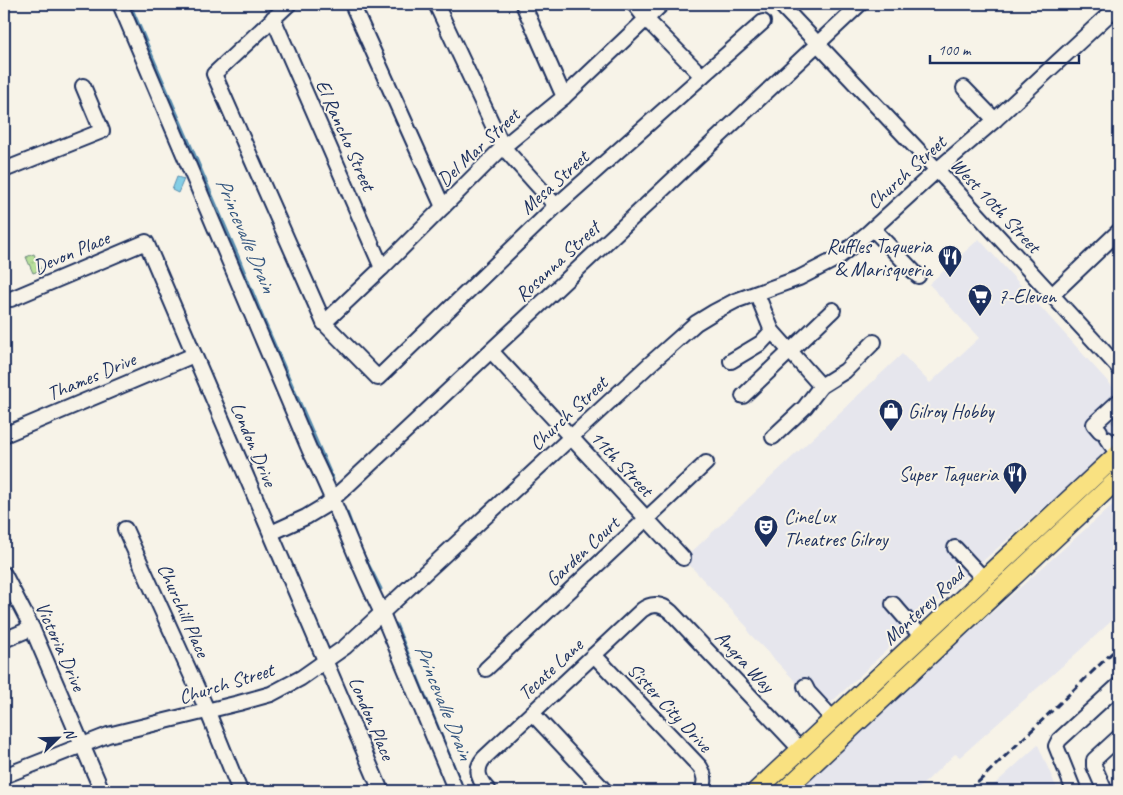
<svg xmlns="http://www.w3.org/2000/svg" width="1123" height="795" font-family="Caveat,sans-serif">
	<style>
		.built { fill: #e6e6ed }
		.grass { fill: url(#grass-dots); stroke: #6a887c }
		.water { fill: #84cee5; stroke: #5a8eaf }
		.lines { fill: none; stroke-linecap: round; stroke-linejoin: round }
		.stream { stroke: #5a8eaf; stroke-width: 3 }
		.minor-tunnel { stroke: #cbcccc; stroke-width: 14; stroke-dasharray: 14 7; stroke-linecap: butt }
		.minor-casing { stroke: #1b2f5e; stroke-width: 18 }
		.major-casing { stroke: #1b2f5e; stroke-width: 21 }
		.minor { stroke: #f7f3e8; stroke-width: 14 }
		.major { stroke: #f9e181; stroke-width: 18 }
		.rail { stroke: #1b2f5e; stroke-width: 3; stroke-dasharray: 8 4; stroke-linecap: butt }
		.labels { text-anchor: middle; stroke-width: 4; stroke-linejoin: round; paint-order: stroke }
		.street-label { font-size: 20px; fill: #1b2f5e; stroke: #f7f3e8 }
		.poi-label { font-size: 20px; fill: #1b2f5e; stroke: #f7f3e8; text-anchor: start }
		.water-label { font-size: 21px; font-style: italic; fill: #355780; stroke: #f7f3e8 }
	</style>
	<defs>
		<pattern id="grass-dots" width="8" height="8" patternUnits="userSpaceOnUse" patternTransform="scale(1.25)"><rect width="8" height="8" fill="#b8e09b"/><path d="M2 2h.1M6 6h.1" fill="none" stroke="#9ec088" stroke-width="1.8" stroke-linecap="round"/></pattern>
	</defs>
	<rect width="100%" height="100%" fill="#f7f3e8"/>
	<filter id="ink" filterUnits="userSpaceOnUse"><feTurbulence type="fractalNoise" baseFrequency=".02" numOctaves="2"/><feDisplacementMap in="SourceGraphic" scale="10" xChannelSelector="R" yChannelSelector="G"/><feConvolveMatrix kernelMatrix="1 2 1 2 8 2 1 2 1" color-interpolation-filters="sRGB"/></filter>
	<g filter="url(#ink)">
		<!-- built -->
		<g class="built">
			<polygon points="979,239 1119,394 1119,442 961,580 818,715 796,690 797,683 748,632 748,628 684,559 902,354 930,383 979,338 929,284"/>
			<polygon points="1119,499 1119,614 1079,651 960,757 955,754 916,791 796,791 846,743"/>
			<polygon points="1038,745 1058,791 987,791"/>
		</g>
		<!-- grass -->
		<g class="grass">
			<polygon points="34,254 41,270 33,273 26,257"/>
			<polygon points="881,684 884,689 775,791 765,791"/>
		</g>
		<!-- water -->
		<polygon class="water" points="177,177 184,179 178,193 172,190"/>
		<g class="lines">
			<!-- stream -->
			<g class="stream">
				<polyline points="130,4 238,256 263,318 333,479"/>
				<polyline points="347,512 361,550 381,589"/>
				<polyline points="396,624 464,791"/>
			</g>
			<!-- minor-tunnel -->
			<polyline class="minor-tunnel" points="1116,417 1119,421"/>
			<defs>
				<g id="minor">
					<path d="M 120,4 L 310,451 C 337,503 355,560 382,613 L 456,791"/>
					<polyline points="289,4 214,74 324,323 378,378 556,206 763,22"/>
					<polyline points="352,4 443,207"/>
					<polyline points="436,4 503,147 556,206"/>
					<polyline points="523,4 564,97"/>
					<polyline points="634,4 646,19 702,76"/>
					<polyline points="780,4 937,170 1119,368"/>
					<polyline points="273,18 382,268"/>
					<polyline points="964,88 995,120"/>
					<polyline points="4,170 102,131 83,86"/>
					<polyline points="873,229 918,276"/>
					<polyline points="757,294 772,331 821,386"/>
					<polyline points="1052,295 1119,231"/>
					<polyline points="11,299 146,242 381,791"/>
					<polyline points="324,323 382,268 503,147 564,97 662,4"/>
					<polyline points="491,351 683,558"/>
					<polyline points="731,361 761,343 772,331"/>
					<polyline points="743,396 833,310"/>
					<polyline points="1100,431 1094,424 1119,401"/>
					<polyline points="4,435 194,355"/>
					<polyline points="773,437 805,407 821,386 845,371 874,342"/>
					<polyline points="1107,439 1118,454"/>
					<polyline points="125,529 207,710 240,791"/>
					<polyline points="271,533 306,517 326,505 348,485 860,4"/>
					<polyline points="955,548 984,579"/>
					<polyline points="4,574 32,628 102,791"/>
					<polyline points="893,604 921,636"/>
					<polyline points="4,640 32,628"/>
					<path d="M 594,655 L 700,767 C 705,775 706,782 702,791"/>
					<polyline points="486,669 706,463"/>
					<polyline points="805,686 808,692 833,719"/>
					<polyline points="532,713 605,791"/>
					<polyline points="4,776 108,735 239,703 271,694 301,678 345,647 651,363 696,323 714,312 735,301 799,278 836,259 868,233 937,170 995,120 1119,5"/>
					<path d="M 489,791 C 479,781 474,770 484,758 L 642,610 C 652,602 662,604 671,612 L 801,750"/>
					<polyline points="1074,791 1056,746 1059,740 1119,685"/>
					<polyline points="1105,791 1094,766 1094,760 1119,737"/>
				</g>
				<g id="major">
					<polyline points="756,791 1119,453"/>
					<polyline points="784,791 1119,478"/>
				</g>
			</defs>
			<!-- minor casing -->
			<use href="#minor" class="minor-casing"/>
			<!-- major casing -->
			<use href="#major" class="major-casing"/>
			<!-- minor -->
			<use href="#minor" class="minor"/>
			<!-- major -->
			<use href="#major" class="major"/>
			<!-- rail -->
			<polyline class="rail" points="969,791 1119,646"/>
		</g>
	</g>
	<!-- icons -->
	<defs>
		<symbol id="restaurant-pin" viewBox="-11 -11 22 30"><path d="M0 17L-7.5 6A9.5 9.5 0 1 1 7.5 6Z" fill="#1b2f5e" stroke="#f7f3e8"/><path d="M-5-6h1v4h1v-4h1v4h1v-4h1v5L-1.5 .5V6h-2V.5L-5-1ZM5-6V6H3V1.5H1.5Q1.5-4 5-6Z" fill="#fff"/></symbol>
		<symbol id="supermarket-pin" viewBox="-11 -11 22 30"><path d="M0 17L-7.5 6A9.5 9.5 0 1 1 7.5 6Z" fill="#1b2f5e" stroke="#f7f3e8"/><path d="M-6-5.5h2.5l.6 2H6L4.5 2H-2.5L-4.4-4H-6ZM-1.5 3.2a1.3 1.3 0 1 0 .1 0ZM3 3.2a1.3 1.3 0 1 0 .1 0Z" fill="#fff"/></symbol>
		<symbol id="shop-pin" viewBox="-11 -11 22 30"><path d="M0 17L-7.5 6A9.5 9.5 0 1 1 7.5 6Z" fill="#1b2f5e" stroke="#f7f3e8"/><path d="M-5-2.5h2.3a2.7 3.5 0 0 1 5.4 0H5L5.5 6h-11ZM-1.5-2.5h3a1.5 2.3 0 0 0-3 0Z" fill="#fff"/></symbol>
		<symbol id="theatre-pin" viewBox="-11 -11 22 30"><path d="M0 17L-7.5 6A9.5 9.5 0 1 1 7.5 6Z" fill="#1b2f5e" stroke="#f7f3e8"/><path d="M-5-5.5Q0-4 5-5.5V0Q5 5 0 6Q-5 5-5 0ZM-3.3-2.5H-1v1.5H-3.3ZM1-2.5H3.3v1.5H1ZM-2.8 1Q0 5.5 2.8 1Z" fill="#fff"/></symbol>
	</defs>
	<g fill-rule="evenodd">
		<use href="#restaurant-pin" x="936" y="243" width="28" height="38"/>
		<use href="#supermarket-pin" x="966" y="282" width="28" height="38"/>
		<use href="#shop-pin" x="877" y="397" width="28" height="38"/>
		<use href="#restaurant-pin" x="1001" y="460" width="28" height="38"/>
		<use href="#theatre-pin" x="752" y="513" width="28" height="38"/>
	</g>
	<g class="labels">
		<!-- street labels -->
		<g class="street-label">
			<text transform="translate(346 135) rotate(66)" y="7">El Rancho Street</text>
			<text transform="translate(478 147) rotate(-43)" y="7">Del Mar Street</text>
			<text transform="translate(906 172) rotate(-42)" y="7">Church Street</text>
			<text transform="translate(554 182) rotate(-42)" y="7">Mesa Street</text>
			<text transform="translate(996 205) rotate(47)" y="7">West 10th Street</text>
			<text transform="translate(71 252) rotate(-23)" y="7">Devon Place</text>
			<text transform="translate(557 261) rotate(-43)" y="7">Rosanna Street</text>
			<text transform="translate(91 376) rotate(-23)" y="7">Thames Drive</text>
			<text transform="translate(568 413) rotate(-43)" y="7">Church Street</text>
			<text transform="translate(254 444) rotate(67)" y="7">London Drive</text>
			<text transform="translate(622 463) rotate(47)" y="7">11th Street</text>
			<text transform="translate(582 551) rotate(-43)" y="7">Garden Court</text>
			<text transform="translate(923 606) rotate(-43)" y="7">Monterey Road</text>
			<text transform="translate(184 610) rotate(66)" y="7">Churchill Place</text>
			<text transform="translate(61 646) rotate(66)" y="7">Victoria Drive</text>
			<text transform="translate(745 661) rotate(47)" y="7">Angra Way</text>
			<text transform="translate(550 669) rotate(-43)" y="7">Tecate Lane</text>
			<text transform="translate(226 683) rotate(-17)" y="7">Church Street</text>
			<text transform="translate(670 707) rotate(47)" y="7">Sister City Drive</text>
			<text transform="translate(372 718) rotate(67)" y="7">London Place</text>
		</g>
		<!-- poi labels -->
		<g class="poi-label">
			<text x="932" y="253" text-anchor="end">Ruffles Taqueria<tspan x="932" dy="23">&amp; Marisqueria</tspan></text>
			<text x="998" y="303">7-Eleven</text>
			<text x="908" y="418">Gilroy Hobby</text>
			<text x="998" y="481" text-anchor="end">Super Taqueria</text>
			<text x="784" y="523">CineLux<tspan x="784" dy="23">Theatres Gilroy</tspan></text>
		</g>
		<!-- water labels -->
		<g class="water-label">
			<text transform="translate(246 235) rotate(67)" y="7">Princevalle Drain</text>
			<text transform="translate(444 702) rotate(68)" y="7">Princevalle Drain</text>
		</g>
	</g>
	<!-- margin -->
	<rect width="1123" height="795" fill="none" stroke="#f7f3e8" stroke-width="20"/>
	<rect x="10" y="10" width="1103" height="775" fill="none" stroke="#1b2f5e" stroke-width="2" filter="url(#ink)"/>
	<!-- north arrow -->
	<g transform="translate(58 738) rotate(67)" stroke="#f7f3e8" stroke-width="4" paint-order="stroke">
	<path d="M0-4L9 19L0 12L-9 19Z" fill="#1b2f5e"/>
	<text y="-8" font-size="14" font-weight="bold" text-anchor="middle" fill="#1b2f5e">N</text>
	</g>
	<!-- scale -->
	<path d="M930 55v8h149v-8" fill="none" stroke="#1b2f5e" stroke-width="2.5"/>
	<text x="938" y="55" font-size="15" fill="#1b2f5e" stroke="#f7f3e8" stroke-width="4" paint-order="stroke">100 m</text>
</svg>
